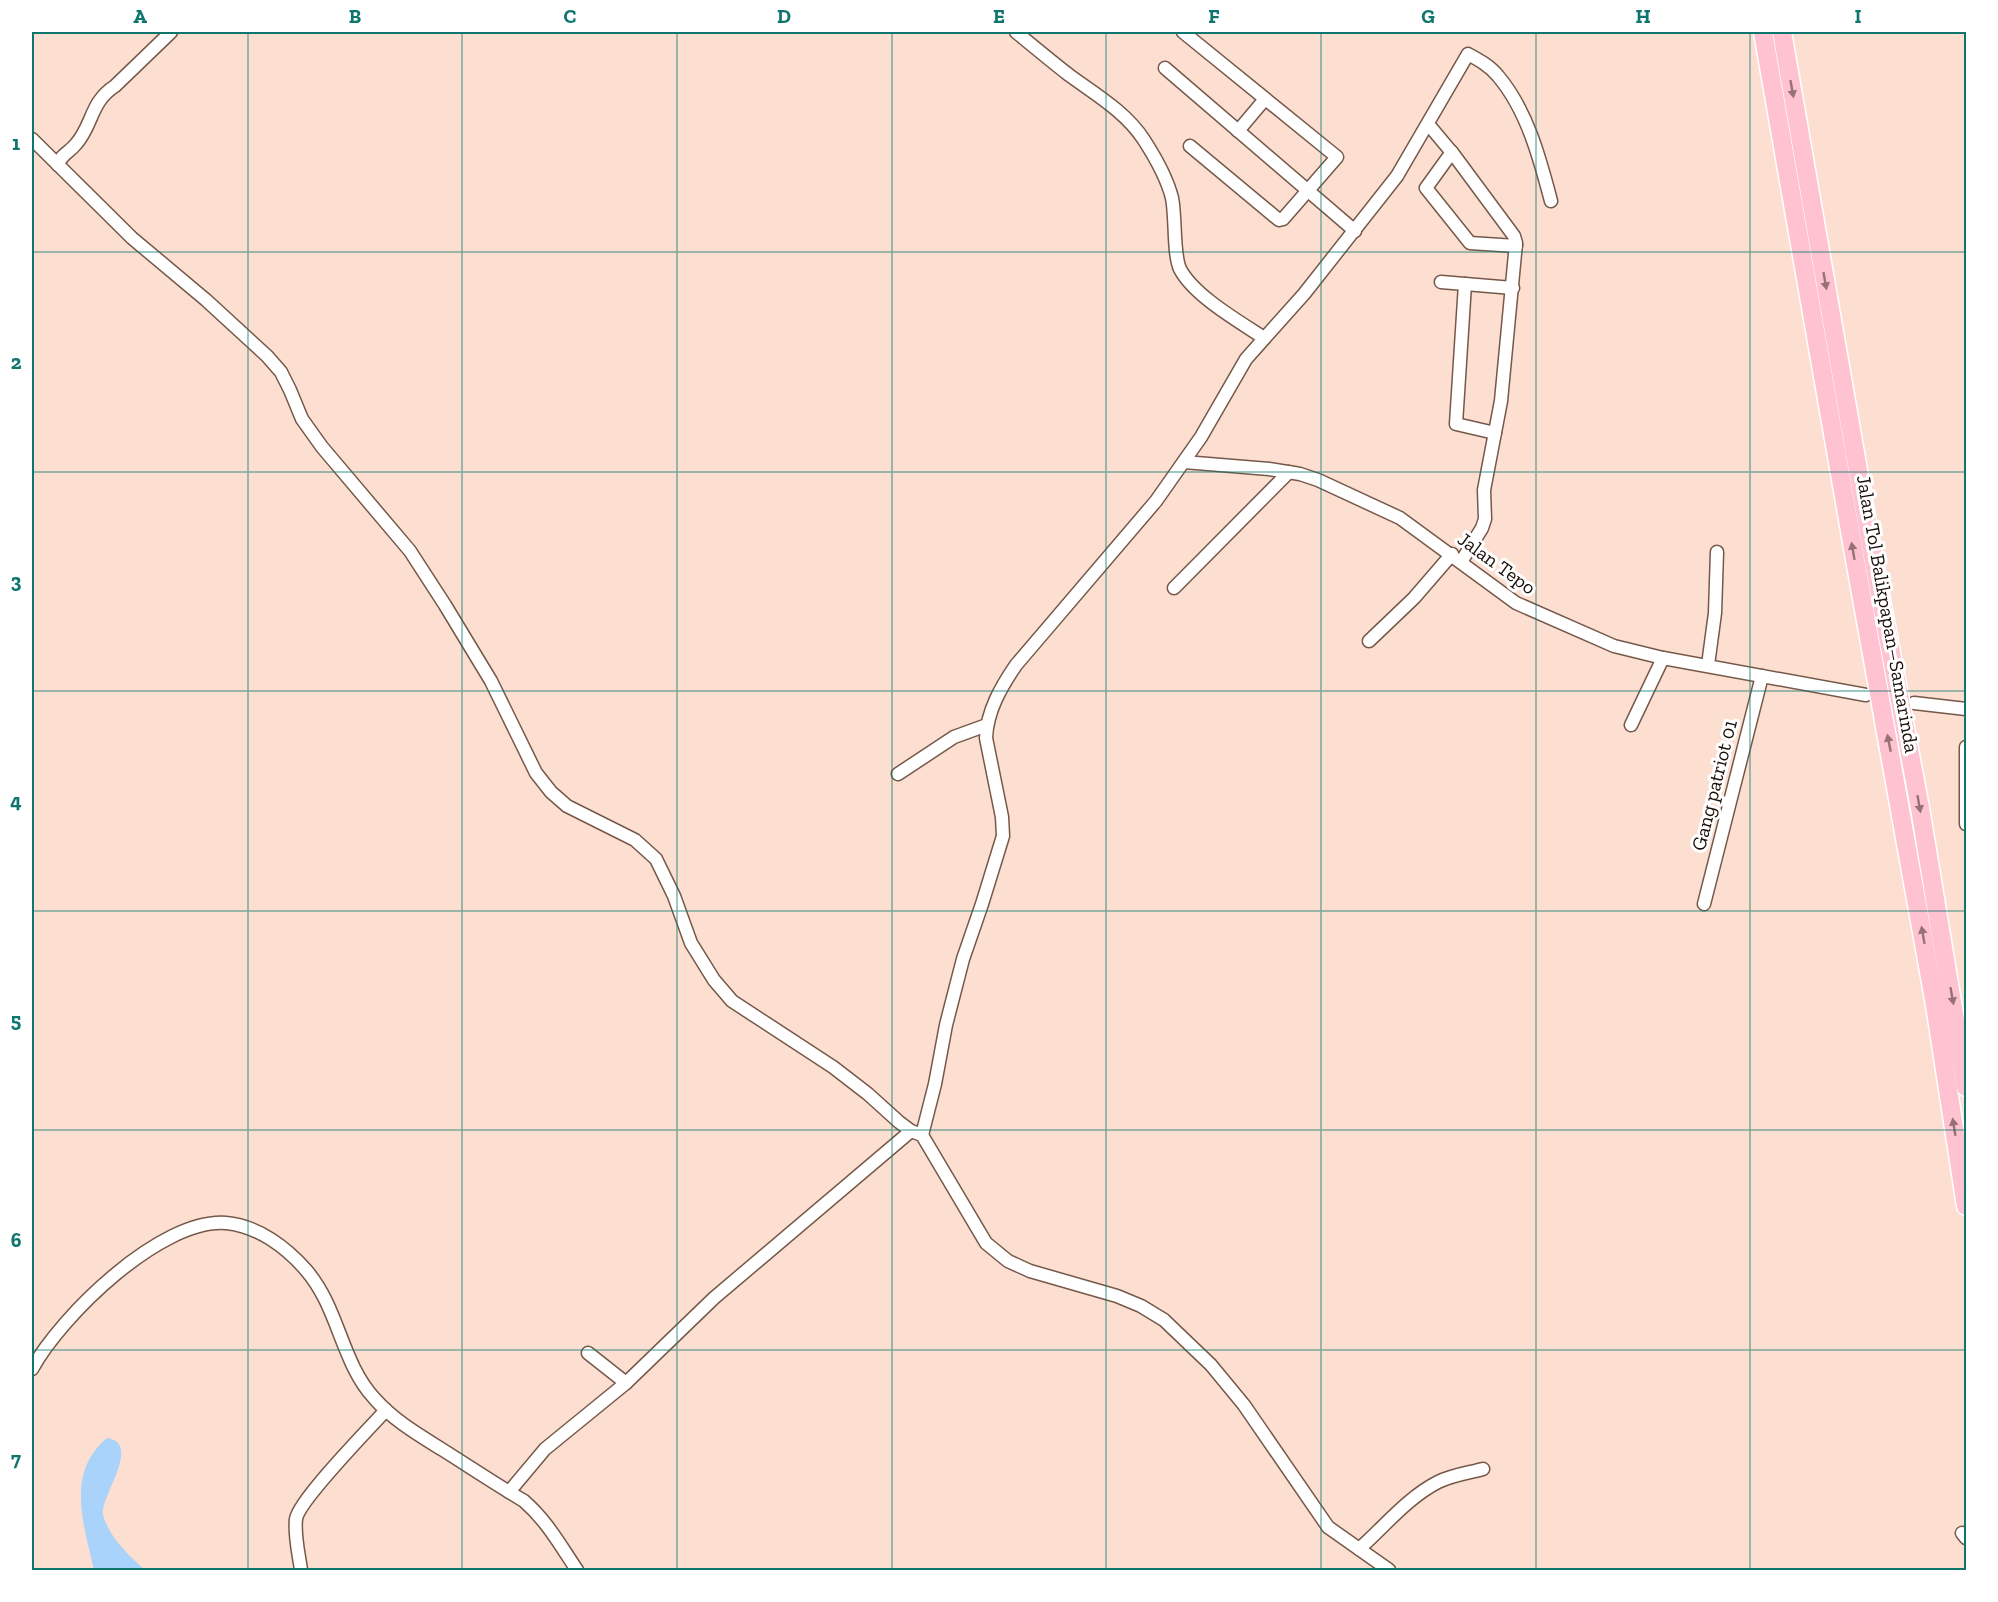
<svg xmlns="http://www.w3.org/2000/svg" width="1998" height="1602" font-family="'Zilla Slab',serif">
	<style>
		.water { fill: #a9d3fa }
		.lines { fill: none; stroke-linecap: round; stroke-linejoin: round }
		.minor-casing { stroke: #765849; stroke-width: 15 }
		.highway-casing { stroke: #fff; stroke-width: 21 }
		.minor { stroke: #fff; stroke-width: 12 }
		.highway { stroke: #fec2d0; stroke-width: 18 }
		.oneway { fill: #977176 }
		.grid { fill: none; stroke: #0f766e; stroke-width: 1.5; stroke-opacity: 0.55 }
		.labels { text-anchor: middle; stroke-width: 6; stroke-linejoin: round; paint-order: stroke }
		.street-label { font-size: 20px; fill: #190d07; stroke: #fff }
		.neatline { fill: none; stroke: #0f766e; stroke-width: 2 }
		.grid-label { font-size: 20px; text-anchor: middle; font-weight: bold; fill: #0f766e }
	</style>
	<rect width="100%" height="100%" fill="#fcdfd1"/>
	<!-- water -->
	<path class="water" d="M 107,1438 C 143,1443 99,1498 103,1515 C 109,1537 129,1556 145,1570 L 94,1570 C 84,1525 65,1473 107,1438 Z"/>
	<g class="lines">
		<defs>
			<g id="minor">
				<path d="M 1016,32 C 1033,46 1051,61 1069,75 C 1095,94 1126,112 1144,140 C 1155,157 1167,178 1172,198 C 1176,217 1173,254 1180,269 C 1194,296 1240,322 1264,338"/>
				<polyline points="1183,32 1337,157 1283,219 1279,220 1190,146"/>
				<polyline points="1165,68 1355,231"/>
				<polyline points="1428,124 1454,155 1514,236 1516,243 1501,401 1484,490 1485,519 1482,528 1461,562"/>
				<polyline points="1238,131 1265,99"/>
				<polyline points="32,139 132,238 206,300 267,356 281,372 290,390 302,419 322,447 410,551 445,605 491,681 536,773 551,792 567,806 635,840 656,859 674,896 691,943 714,980 732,1001 833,1067 868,1094 899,1122 911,1131 922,1135 986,1243 1008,1261 1030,1271 1117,1296 1141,1306 1164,1320 1211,1365 1244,1405 1328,1527 1389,1570"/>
				<polyline points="1452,152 1426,188 1470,243 1516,246"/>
				<path d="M 58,165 C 61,154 69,153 76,144 C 93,125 90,102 115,86 L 171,32"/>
				<polyline points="1441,282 1513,288"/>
				<polyline points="1465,284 1456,424 1495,433"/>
				<polyline points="1184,462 1269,469 1300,474 1318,480 1400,518 1516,603 1614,646 1663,658 1866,695"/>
				<polyline points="1174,588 1289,472"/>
				<polyline points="1369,641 1414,598 1452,554"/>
				<polyline points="1708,665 1715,613 1717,552"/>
				<polyline points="1914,703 1966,709"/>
				<polyline points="1631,725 1663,658"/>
				<polyline points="898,774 954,737 987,725"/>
				<polyline points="1966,824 1966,747"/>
				<polyline points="1704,904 1762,676"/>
				<path d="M 922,1135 L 935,1084 L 946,1025 L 963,959 L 982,904 L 1003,836 L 1002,817 L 986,738 C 987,711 1001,687 1016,665 L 1156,501 L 1201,437 L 1246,359 L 1304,294 L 1397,176 L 1468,54 C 1479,60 1490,66 1498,76 C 1527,110 1540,159 1551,201"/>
				<polyline points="588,1353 626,1383"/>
				<path d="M 32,1369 C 61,1316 161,1218 226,1223 C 258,1226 286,1247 306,1270 C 339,1308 341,1362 374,1398 C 393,1420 419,1435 443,1450 C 470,1467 497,1485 524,1501 C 547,1521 560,1545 577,1570"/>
				<polyline points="509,1492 545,1449 626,1383 714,1298 911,1131"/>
				<polyline points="1962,1533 1966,1538"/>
				<path d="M 1359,1549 C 1385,1526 1407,1498 1438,1482 C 1452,1475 1468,1473 1483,1469"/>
				<path d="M 301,1570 C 299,1555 294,1535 296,1519 C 299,1500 369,1429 386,1410"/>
			</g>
			<g id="highway">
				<polyline points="1763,32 1854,554 1935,1005 1966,1206"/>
				<polyline points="1782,32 1872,551 1920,808 1966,1087"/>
			</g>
		</defs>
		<!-- minor casing -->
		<use href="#minor" class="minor-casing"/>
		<!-- highway casing -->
		<use href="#highway" class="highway-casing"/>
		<!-- minor -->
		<use href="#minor" class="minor"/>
		<!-- highway -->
		<use href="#highway" class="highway"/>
	</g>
	<!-- one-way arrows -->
	<defs><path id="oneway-solid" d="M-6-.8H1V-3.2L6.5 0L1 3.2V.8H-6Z" transform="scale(1.5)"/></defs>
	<g class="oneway">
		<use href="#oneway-solid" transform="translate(1792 89) rotate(80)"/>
		<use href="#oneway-solid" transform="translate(1825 281) rotate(80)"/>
		<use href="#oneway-solid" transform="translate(1853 551) rotate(-100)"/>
		<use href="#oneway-solid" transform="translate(1889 743) rotate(-101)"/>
		<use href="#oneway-solid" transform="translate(1919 804) rotate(80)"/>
		<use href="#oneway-solid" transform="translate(1923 935) rotate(-100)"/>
		<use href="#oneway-solid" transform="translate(1952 996) rotate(80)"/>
		<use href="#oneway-solid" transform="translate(1954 1127) rotate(-99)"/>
	</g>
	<!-- grid -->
	<path class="grid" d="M 248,32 L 248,1570M 462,32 L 462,1570M 677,32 L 677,1570M 892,32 L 892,1570M 1106,32 L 1106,1570M 1321,32 L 1321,1570M 1536,32 L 1536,1570M 1750,32 L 1750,1570M 32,252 L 1966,252M 32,472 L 1966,472M 32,691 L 1966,691M 32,911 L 1966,911M 32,1130 L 1966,1130M 32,1350 L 1966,1350"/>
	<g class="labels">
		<!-- street labels -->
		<g class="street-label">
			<text transform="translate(1497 563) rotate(36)" y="7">Jalan Tepo</text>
			<text transform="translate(1888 614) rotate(80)" y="7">Jalan Tol Balikpapan–Samarinda</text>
			<text transform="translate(1714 785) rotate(-76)" y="7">Gang patriot 01</text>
		</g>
	</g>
	<!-- border -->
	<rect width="1998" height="1602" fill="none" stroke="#ffffff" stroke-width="66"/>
	<rect x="33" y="33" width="1932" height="1536" class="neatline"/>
	<g class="grid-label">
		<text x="140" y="23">A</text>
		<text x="355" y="23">B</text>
		<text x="570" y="23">C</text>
		<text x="784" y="23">D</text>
		<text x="999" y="23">E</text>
		<text x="1214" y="23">F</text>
		<text x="1428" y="23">G</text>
		<text x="1643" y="23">H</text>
		<text x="1858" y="23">I</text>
		<text x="16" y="150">1</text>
		<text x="16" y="369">2</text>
		<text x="16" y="588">3</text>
		<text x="16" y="808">4</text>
		<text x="16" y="1027">5</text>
		<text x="16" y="1247">6</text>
		<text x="16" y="1466">7</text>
	</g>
</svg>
